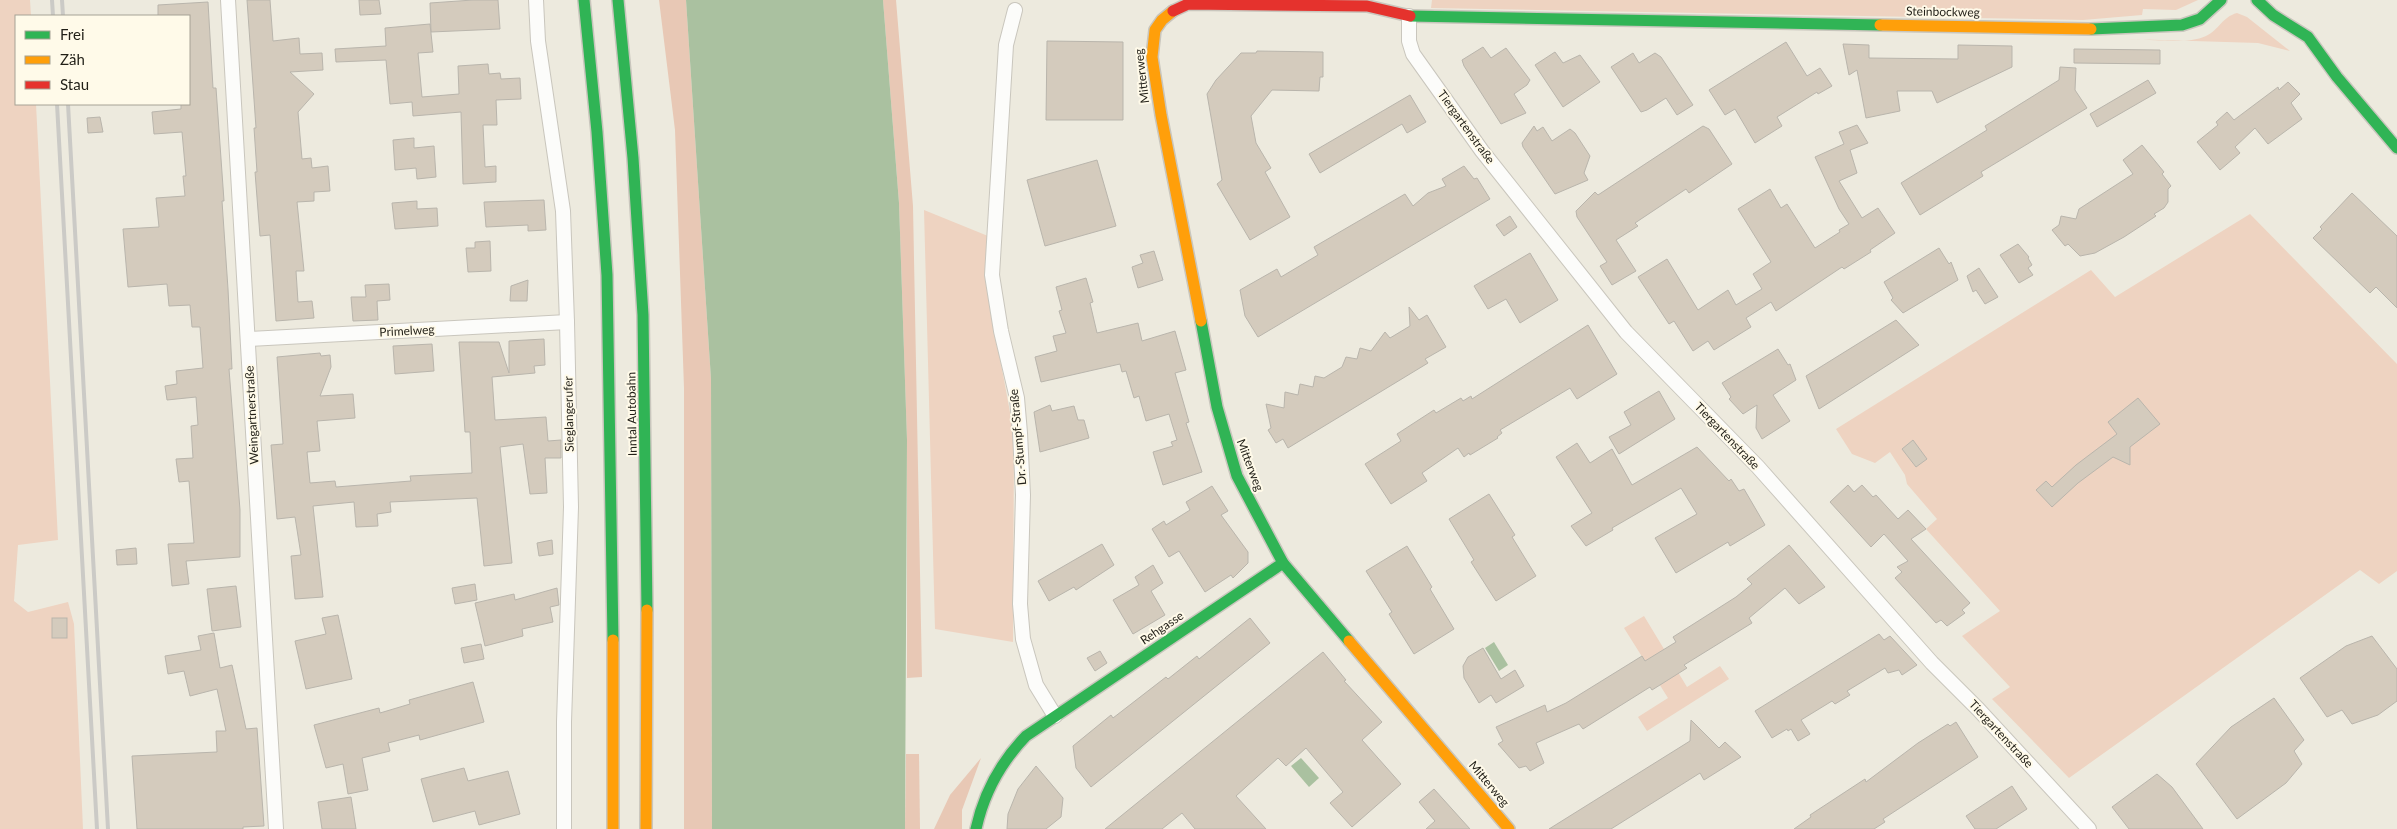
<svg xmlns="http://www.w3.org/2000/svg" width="2397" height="829" font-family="Lato,sans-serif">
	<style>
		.green { fill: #eed3c1 }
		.forest { fill: #e8c8b5 }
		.water { fill: #aac1a0 }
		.building { fill: #d4cbbd; stroke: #b9b5ac }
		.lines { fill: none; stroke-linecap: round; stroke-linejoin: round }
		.street-casing { stroke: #c9c6bd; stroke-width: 16 }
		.fast-casing { stroke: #c9c6bd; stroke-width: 14 }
		.slow-casing { stroke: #c9c6bd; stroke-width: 14 }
		.jam-casing { stroke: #c9c6bd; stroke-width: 14 }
		.street { stroke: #fcfcfa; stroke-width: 14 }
		.fast { stroke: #30b455; stroke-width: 11 }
		.slow { stroke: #ff9f0a; stroke-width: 11 }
		.jam { stroke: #e5322d; stroke-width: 11 }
		.rail { stroke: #cbcac6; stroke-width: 4 }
		.labels { text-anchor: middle; stroke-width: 4; stroke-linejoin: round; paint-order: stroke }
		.street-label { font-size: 12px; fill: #211f17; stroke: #fffae9 }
	</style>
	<rect width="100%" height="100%" fill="#edeade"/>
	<!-- green -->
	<g class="green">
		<polygon points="0,0 30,0 31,16 16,16 16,104 36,104 58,540 18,545 14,601 28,612 68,602 74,624 83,829 0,829"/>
		<polygon points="1432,0 2198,0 2176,10 2143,9 2142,15 2083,20 1431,8"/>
		<path d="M 2237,13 L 2247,17 L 2290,51 L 2258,43 L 2128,39 C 2149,39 2187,45 2206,36 C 2219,30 2222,17 2237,13 Z"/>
		<polygon points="924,210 988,236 985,277 1014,434 1013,642 935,629"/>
		<polygon points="2250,214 2397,364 2397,571 2379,584 2360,570 2069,778 1992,699 2010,687 1962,636 2000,611 1926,529 1937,519 1907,484 1905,475 1890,452 1875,463 1852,454 1836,429 2091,270 2115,297"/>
		<polygon points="1644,616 1687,687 1720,666 1729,679 1647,731 1638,717 1668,698 1624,628"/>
	</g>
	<!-- forest -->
	<g class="forest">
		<polygon points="659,0 686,0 711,379 712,829 684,829 684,388 675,130"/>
		<polygon points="883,0 896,0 913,206 922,677 907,678 907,440 899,203"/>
		<polygon points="906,754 919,754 920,829 905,829"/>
		<polygon points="981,758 962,810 962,829 934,829 950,795"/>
	</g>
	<!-- water -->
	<g class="water">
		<polygon points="686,0 883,0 899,203 907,440 905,829 712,829 711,379"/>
		<polygon points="1494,642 1508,665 1499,671 1485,648"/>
		<polygon points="1301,758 1319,778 1309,787 1291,766"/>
	</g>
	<!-- building -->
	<g class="building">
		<polygon points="247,0 270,0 273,41 299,38 300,54 322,53 323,70 290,72 314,94 298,112 302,159 311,158 312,168 328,166 330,191 314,192 314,201 297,202 304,271 296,271 298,302 312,301 314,318 276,321 270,235 260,236 255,172 257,172 254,128 256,128"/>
		<polygon points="359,0 379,0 381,14 360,15"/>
		<polygon points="473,0 498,0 500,29 431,32 430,3"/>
		<polygon points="208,2 213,88 216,88 224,201 222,201 228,289 232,369 229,369 240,510 240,557 186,561 189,584 172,586 168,544 194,543 189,481 179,482 176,459 193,458 191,426 198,425 196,397 167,400 165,386 177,384 176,371 203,368 200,327 192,327 190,305 169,306 167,284 128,287 123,229 159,227 156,198 185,196 183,176 186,176 182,132 154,134 152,112 181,109 181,104 189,104 189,16 158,16 158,5"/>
		<polygon points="430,24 433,52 418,53 422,97 459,94 458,66 488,64 489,74 500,73 501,79 520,78 521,99 496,100 497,125 483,125 485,167 496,166 496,182 463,184 461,112 413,116 412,102 390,104 386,60 336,62 335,49 386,46 385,28"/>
		<polygon points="1047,41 1123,42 1123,120 1046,120"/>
		<polygon points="1786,42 1807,76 1820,68 1832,86 1818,94 1817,92 1777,117 1782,126 1755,143 1735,109 1725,115 1709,90"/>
		<polygon points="1843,44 1869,45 1869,58 1958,59 1958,45 2012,46 2012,67 1937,103 1932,91 1897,91 1900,111 1866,118 1857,70 1849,75"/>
		<polygon points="1483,47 1491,58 1506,48 1530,80 1527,85 1514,94 1526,113 1501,124 1464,66 1462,60"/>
		<polygon points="2074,49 2160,50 2160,64 2074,63"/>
		<polygon points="1257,51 1323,52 1323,77 1320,77 1319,91 1272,90 1251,116 1256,143 1271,168 1265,172 1290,217 1250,240 1217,184 1222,180 1207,94 1216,80 1241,53 1256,53"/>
		<polygon points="1555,52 1563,63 1580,55 1600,82 1563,107 1535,65"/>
		<polygon points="1633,53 1639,63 1655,53 1661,57 1693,105 1677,115 1666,98 1647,110 1641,112 1611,67"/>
		<polygon points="2060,67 2076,68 2075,90 2087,108 1981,172 1983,176 1920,215 1901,183 1987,130 1985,126 2059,80"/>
		<polygon points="2148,80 2156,93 2097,127 2090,114"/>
		<polygon points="2288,82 2300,94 2291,103 2302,119 2268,144 2255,128 2235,147 2240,153 2220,170 2197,142 2218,125 2216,122 2227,112 2234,120 2278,87 2279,90"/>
		<polygon points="1410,95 1426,122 1407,133 1402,124 1320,173 1309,154"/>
		<polygon points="100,117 103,132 88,133 87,118"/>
		<polygon points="1857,125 1868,143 1850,150 1857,173 1839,181 1862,218 1878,208 1895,233 1870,250 1871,252 1844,269 1842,267 1776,311 1771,302 1746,318 1751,327 1714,350 1708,341 1693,351 1674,321 1669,324 1638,277 1667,259 1698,310 1728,290 1736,305 1762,289 1753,274 1771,262 1738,209 1770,189 1781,208 1787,204 1815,248 1840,232 1839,230 1849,224 1839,209 1815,157 1844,144 1839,132"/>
		<polygon points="1534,126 1537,131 1543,127 1552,141 1570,129 1575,133 1590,156 1584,173 1588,180 1555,194 1523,147 1522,143"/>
		<polygon points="1703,126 1709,129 1732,164 1689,193 1686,189 1635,223 1638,226 1616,240 1636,271 1612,285 1600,266 1607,262 1577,217 1576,211 1595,192 1598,195"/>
		<polygon points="414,138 414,148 434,146 436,177 417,179 416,168 395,170 393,140"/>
		<polygon points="2142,145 2164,172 2162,174 2171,186 2168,189 2168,202 2164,208 2154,214 2156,216 2124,237 2095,253 2080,256 2068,244 2065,246 2052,230 2059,225 2061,216 2076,219 2079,209 2133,174 2123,160"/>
		<polygon points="1097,160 1116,226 1045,246 1027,180"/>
		<polygon points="1464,166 1474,179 1477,178 1490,199 1258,337 1245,316 1240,290 1277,269 1281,277 1318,255 1314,247 1405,194 1413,206 1428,193 1446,186 1442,179"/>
		<polygon points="2352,193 2397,236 2397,308 2376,287 2370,293 2313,238 2322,229 2320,227"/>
		<polygon points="544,200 546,230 528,231 528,225 486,227 484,202"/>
		<polygon points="417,201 417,209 437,208 438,226 395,229 392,203"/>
		<polygon points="1510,216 1517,227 1504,236 1496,225"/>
		<polygon points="490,241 491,271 468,272 466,248 475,248 475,242"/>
		<polygon points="2018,244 2029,257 2028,258 2032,265 2028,268 2033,275 2019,283 2000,255"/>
		<polygon points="1939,248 1949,264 1951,262 1958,280 1903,313 1891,300 1893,298 1884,282"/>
		<polygon points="1154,251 1163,280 1138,288 1132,267 1143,263 1140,255"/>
		<polygon points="1530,253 1558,300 1520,323 1506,299 1488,309 1474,286"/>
		<polygon points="1979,268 1998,297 1985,304 1976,290 1973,292 1967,276"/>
		<polygon points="1086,278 1093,302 1090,303 1097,333 1138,323 1142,341 1175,331 1186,370 1175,373 1189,422 1186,423 1202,472 1163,485 1153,452 1173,446 1171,442 1177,440 1169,414 1146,421 1139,396 1134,398 1126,371 1122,372 1120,364 1041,382 1035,357 1057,351 1053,336 1066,333 1059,311 1062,310 1056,287"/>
		<polygon points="528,280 527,301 510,301 511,286"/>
		<polygon points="389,284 390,300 377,301 378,320 353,321 351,297 366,297 365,285"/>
		<polygon points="1409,307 1419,320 1427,315 1446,347 1425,359 1428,363 1288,448 1283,439 1276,443 1268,430 1271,428 1266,404 1284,408 1285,392 1298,395 1300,384 1313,387 1315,376 1324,378 1342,367 1346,357 1357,359 1360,348 1371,351 1385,332 1390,338 1410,326"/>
		<polygon points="1896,320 1919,345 1819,409 1806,376"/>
		<polygon points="1588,325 1617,374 1577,399 1570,388 1500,430 1502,433 1497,437 1498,438 1470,455 1469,453 1464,457 1458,448 1422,473 1427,481 1391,504 1365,464 1401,441 1397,434 1434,410 1436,413 1461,398 1463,401 1471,396 1472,399"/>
		<polygon points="544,339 545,365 534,366 535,373 492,377 495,420 546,417 548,441 561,440 561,458 545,458 547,493 530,494 523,444 500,447 512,563 484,566 477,498 390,502 391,512 377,514 378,526 356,527 354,502 313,506 323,597 295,599 291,556 301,555 295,517 277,519 271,445 283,444 277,357 320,353 321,356 330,355 331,367 320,396 353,394 355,418 317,421 320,451 307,452 310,483 335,481 336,487 411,481 410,476 472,473 470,432 465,432 459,342 499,342 509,373 509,341"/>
		<polygon points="432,344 434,371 395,374 393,346"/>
		<polygon points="1778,349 1788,365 1790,364 1796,380 1773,395 1790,421 1762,439 1756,428 1757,405 1743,414 1729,399 1731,397 1722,383"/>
		<polygon points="1659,391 1675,419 1619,454 1609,437 1631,425 1624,412"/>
		<polygon points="2138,398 2160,424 2130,447 2130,465 2113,457 2078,483 2052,507 2036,490 2046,481 2052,487 2076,465 2117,434 2108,422"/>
		<polygon points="1050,405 1052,411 1074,406 1078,420 1084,420 1089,438 1040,452 1034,412"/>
		<polygon points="1913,440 1927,459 1916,467 1902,449"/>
		<polygon points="1577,443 1590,463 1612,449 1632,485 1697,447 1729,481 1731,479 1739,491 1744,489 1765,525 1730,546 1728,542 1676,573 1655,538 1697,514 1681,488 1612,528 1613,530 1586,546 1571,526 1592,513 1556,457"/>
		<polygon points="1848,485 1854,492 1862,485 1873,497 1876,495 1898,519 1908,510 1926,529 1911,539 1970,603 1962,610 1965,613 1947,626 1941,620 1936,623 1895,578 1902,572 1897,567 1908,561 1884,534 1871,547 1830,502"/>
		<polygon points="1212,486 1228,511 1221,515 1248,552 1248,563 1233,578 1231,575 1205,592 1179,551 1169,557 1152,529 1164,521 1166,525 1190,510 1186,502"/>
		<polygon points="1489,494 1515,535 1512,537 1536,576 1496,601 1471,562 1474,560 1449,519"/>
		<polygon points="552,540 553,554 539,556 537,543"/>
		<polygon points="1102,544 1114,565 1076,590 1074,587 1049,601 1038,581"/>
		<polygon points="1789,545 1825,587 1799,604 1785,588 1749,618 1752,623 1684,665 1687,668 1652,690 1650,687 1583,729 1579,724 1536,743 1544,763 1530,771 1526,766 1519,768 1498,744 1503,741 1496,727 1545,705 1547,712 1566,703 1642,656 1645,661 1676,642 1673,637 1736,597 1752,584 1747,579"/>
		<polygon points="1407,546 1432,587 1430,589 1454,629 1414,654 1389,614 1392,612 1366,571"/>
		<polygon points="136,548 137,564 117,565 116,550"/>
		<polygon points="1153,565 1163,583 1151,591 1165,615 1133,634 1113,600 1139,585 1135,577"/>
		<polygon points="475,584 477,600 455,604 452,588"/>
		<polygon points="236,586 241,627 212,631 207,589"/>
		<polygon points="557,588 559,605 550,607 553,622 522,629 523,636 485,646 475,603 514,594 515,600"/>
		<polygon points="338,615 352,679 306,689 295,641 326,634 322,618"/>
		<rect x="52" y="618" width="15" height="20"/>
		<polygon points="1250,618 1270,643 1091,787 1076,768 1073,746 1111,715 1113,718 1166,677 1168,679 1197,656 1199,659"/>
		<polygon points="214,633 220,668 232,665 246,729 257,728 264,826 243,827 243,829 137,829 132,756 217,752 216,731 226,731 217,689 190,696 184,671 168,674 165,656 201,650 198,636"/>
		<polygon points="1879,634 1884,640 1890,636 1917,665 1902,675 1899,670 1888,673 1885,668 1847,691 1850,695 1835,704 1832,701 1801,720 1810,734 1798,741 1791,729 1788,731 1787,729 1772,738 1755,711"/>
		<polygon points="2372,636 2397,669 2397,701 2378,715 2352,724 2342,710 2327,717 2300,678 2346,646"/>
		<polygon points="481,644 484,659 464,663 461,648"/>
		<polygon points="1483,648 1501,679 1515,670 1524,686 1496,703 1491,695 1479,703 1464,678 1463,666 1468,657"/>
		<polygon points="1100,651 1107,663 1095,671 1087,658"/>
		<polygon points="1323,652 1346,680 1344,681 1382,722 1362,740 1401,784 1352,827 1330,803 1343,792 1306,748 1286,766 1278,758 1236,796 1266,829 1195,829 1182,813 1162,829 1105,829"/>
		<polygon points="473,682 484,722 420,740 419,735 388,743 390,751 362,758 368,790 348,794 343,764 326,768 314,725 379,708 380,713 410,704 409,700"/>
		<polygon points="2274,698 2304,740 2294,751 2302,764 2286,783 2237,819 2196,764 2231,727"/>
		<polygon points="1691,720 1719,748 1725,742 1741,757 1704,780 1700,773 1611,829 1549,829 1690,741"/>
		<polygon points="1956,722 1978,757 1883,819 1885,822 1874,829 1794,829 1811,817 1810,815 1865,779 1866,782 1918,743 1948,724 1950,726"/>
		<polygon points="1036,766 1063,798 1061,817 1046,829 1007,829 1008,814 1018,789"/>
		<polygon points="464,768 468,781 508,771 520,814 479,825 475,811 433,822 421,779"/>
		<polygon points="2157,774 2172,787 2203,829 2129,829 2112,807"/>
		<polygon points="2012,786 2027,809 1996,829 1975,829 1966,816"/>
		<polygon points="1434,789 1470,829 1426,829 1435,821 1419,802"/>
		<polygon points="351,797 356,829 322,829 318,802"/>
	</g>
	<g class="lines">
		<defs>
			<g id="street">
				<polyline points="228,0 276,829"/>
				<polyline points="536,0 538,41 563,211 567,322 571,507 564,722 564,829"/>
				<polyline points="1015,10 1006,45 992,275 1001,331 1017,398 1020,433 1023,495 1020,604 1023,639 1036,685 1055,716"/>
				<polyline points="1409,16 1409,41 1413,54 1482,151 1626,332 1758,467 1932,663 1978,709 2089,829"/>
				<polyline points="248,339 567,322"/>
			</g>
			<g id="fast">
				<polyline points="584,0 597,132 607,275 613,640"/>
				<polyline points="618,0 633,158 643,315 647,610"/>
				<polyline points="2257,0 2273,15 2308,37 2337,77 2397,148"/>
				<polyline points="1410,16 1880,25"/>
				<polyline points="2091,29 2182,25 2200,19 2221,0"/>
				<polyline points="1201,321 1217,407 1237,476 1283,563 1349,641"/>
				<path d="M 976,829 C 984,792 1000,763 1026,736 L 1283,563"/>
			</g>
			<g id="slow">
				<polyline points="1173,11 1162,20 1155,30 1152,57 1161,115 1201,321"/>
				<polyline points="1880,25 2091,29"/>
				<polyline points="1349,641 1509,829"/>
				<polyline points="613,829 613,640"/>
				<polyline points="646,829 647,610"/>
			</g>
			<polyline id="jam" points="1173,11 1188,4 1367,6 1410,16"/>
		</defs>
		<!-- street casing -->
		<use href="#street" class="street-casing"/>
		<!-- fast casing -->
		<use href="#fast" class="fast-casing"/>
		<!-- slow casing -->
		<use href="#slow" class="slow-casing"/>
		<!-- jam casing -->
		<use href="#jam" class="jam-casing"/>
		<!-- street -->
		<use href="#street" class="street"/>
		<!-- fast -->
		<use href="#fast" class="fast"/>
		<!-- slow -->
		<use href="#slow" class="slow"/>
		<!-- jam -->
		<use href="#jam" class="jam"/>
		<!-- rail -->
		<g class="rail">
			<polyline points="52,0 53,16"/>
			<polyline points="62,0 63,16"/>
			<polyline points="57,104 97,829"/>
			<polyline points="68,104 108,829"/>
		</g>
	</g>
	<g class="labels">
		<!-- street labels -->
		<g class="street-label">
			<text transform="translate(1943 12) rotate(1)" y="4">Steinbockweg</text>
			<text transform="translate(1142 76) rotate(-97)" y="4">Mitterweg</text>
			<text transform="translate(1466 127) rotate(54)" y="4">Tiergartenstraße</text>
			<text transform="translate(407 331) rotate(-3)" y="4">Primelweg</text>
			<text transform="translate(569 414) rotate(-91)" y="4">Sieglangerufer</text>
			<text transform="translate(632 414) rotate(-91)" y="4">Inntal Autobahn</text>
			<text transform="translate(252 415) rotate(-93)" y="4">Weingartnerstraße</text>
			<text transform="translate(1727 436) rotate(46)" y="4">Tiergartenstraße</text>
			<text transform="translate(1018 437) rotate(-95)" y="4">Dr.-Stumpf-Straße</text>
			<text transform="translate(1250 465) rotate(69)" y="4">Mitterweg</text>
			<text transform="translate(1162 628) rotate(-34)" y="4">Rehgasse</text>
			<text transform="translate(2001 734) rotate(47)" y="4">Tiergartenstraße</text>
			<text transform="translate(1489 784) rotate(50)" y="4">Mitterweg</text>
		</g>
	</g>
	<!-- legend -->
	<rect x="15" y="15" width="175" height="90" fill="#fffae9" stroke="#a6a295"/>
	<rect x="25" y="31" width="25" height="8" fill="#30b455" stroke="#a6a295"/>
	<text x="60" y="40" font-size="15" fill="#211f17">Frei</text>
	<rect x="25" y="56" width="25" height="8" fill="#ff9f0a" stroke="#a6a295"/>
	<text x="60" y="65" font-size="15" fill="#211f17">Zäh</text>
	<rect x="25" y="81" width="25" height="8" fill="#e5322d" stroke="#a6a295"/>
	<text x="60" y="90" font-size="15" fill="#211f17">Stau</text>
</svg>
